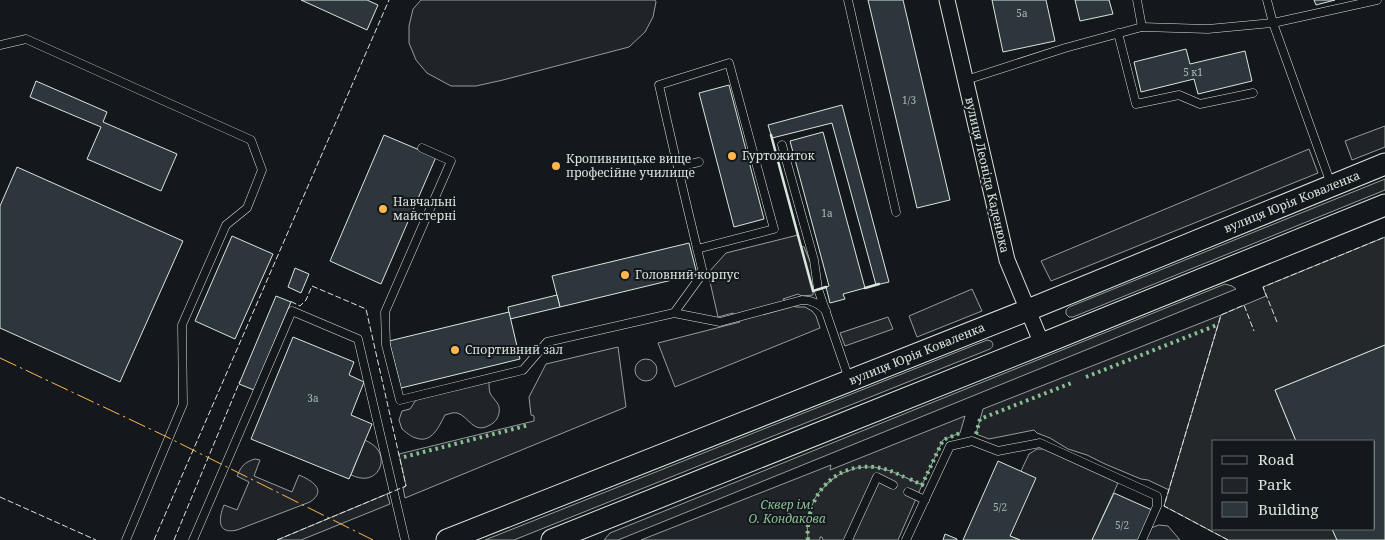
<svg xmlns="http://www.w3.org/2000/svg" width="1385" height="540" font-family="'Noto Serif',serif">
	<style>
		.green { fill: #202428; stroke: #939e99 }
		.parking { fill: #24282b; stroke: #939e99 }
		.building { fill: #2c363c; stroke: #d8e6dc }
		.lines { fill: none; stroke-linecap: round; stroke-linejoin: round }
		.lane-casing { stroke: #d8e6dc; stroke-width: 9 }
		.street-casing { stroke: #d8e6dc; stroke-width: 17 }
		.secondary-casing { stroke: #d8e6dc; stroke-width: 23 }
		.lane { stroke: #14181c; stroke-width: 8 }
		.street { stroke: #14181c; stroke-width: 15 }
		.secondary { stroke: #14181c; stroke-width: 21 }
		.hedge { stroke: #8ac095; stroke-width: 4; stroke-dasharray: 2.5 4; stroke-linecap: butt }
		.fence { stroke: #d8e6dc; stroke-width: 1; stroke-dasharray: 6 2.5; stroke-linecap: butt }
		.wall { stroke: #d8e6dc; stroke-width: 2.5 }
		.power { stroke: #ffb74d; stroke-width: 1; stroke-dasharray: 18 4 2.5 4; stroke-linecap: butt }
		.poi-dot { fill: #ffb74d; stroke: #14181c; stroke-width: 2 }
		.labels { text-anchor: middle; stroke-width: 4; stroke-linejoin: round; paint-order: stroke }
		.number-label { font-size: 10px; fill: #adbab4 }
		.poi-label { font-size: 12px; fill: #d8e6dc; stroke: #14181c; text-anchor: start }
		.street-label { font-size: 12px; fill: #d8e6dc; stroke: #14181c }
		.park-label { font-size: 12px; font-style: italic; fill: #8ac095; stroke: #14181c }
	</style>
	<rect width="100%" height="100%" fill="#14181c"/>
	<!-- green -->
	<g class="green">
		<polygon points="421,0 655,0 656,2 653,17 645,32 629,47 503,80 476,86 451,86 427,73 416,60 409,43 409,26 413,9"/>
		<polygon points="1385,126 1385,147 1352,160 1345,141"/>
		<polygon points="1309,149 1318,173 1051,281 1041,261"/>
		<polygon points="1385,179 1385,190 1073,317 1069,317 1066,314 1066,310 1069,307"/>
		<polygon points="798,235 801,246 804,247 811,264 814,278 813,295 802,296 798,294 783,299 796,307 805,307 812,311 816,316 820,328 675,387 658,343 740,322 733,313 718,317 708,273 726,253"/>
		<polygon points="1225,284 1232,286 1236,289 618,540 604,540 610,533"/>
		<polygon points="972,289 982,311 917,337 909,316"/>
		<polygon points="1221,315 1169,490 1148,480 1141,479 1105,464 1087,455 1068,449 1050,438 1037,433 1034,430 989,439 976,434 983,409"/>
		<path d="M 987,340 L 991,341 C 994,344 993,347 990,349 L 514,540 L 485,540 Z"/>
		<polygon points="618,347 626,407 405,498 403,488 406,486 399,454 534,421 534,416 531,415 529,397 546,364"/>
		<circle cx="646" cy="370" r="11"/>
		<path d="M 489,381 C 489,384 489,390 490,393 C 494,401 501,403 499,413 C 498,419 494,423 490,425 C 473,435 469,416 457,413 C 453,412 449,414 445,415 C 439,426 432,444 416,438 C 411,437 406,432 402,429 L 399,420 L 402,411 L 410,409 L 416,400 Z"/>
		<path d="M 965,416 L 960,433 L 943,440 L 922,485 C 895,473 876,461 846,472 C 839,475 831,479 826,484 C 822,490 814,530 811,540 L 641,540 L 831,465 L 830,470 Z"/>
		<path d="M 365,440 C 370,443 375,445 378,450 C 385,460 380,476 367,478 C 361,479 356,477 351,475 Z"/>
		<polygon points="1037,449 1043,449 1118,483 1092,540 1020,540 1010,536 1021,471 1029,454"/>
		<path d="M 255,459 L 260,460 L 254,476 L 292,492 L 299,475 C 311,480 328,490 310,502 L 237,530 C 216,535 219,517 224,505 L 237,510 L 249,482 L 237,476 C 241,467 244,462 255,459 Z"/>
		<polygon points="387,494 390,504 301,540 277,540"/>
		<polygon points="1159,525 1168,526 1180,540 1145,540 1148,529"/>
	</g>
	<!-- parking -->
	<g class="parking">
		<polygon points="1385,237 1385,345 1275,390 1296,441 1214,441 1214,529 1332,529 1337,540 1228,540 1164,506 1221,315 1266,296 1263,287"/>
		<polygon points="888,317 893,329 845,346 840,333"/>
		<polygon points="865,467 874,467 891,471 922,485 898,540 823,540 822,537 820,537 820,540 808,540 807,523 809,514 815,498 820,491 833,479 840,474 856,468"/>
	</g>
	<!-- building -->
	<g class="building">
		<polygon points="301,0 367,0 378,5 367,30"/>
		<polygon points="868,0 903,0 950,200 917,208"/>
		<polygon points="992,0 1046,0 1055,41 1003,52"/>
		<polygon points="1075,0 1109,0 1113,14 1080,21"/>
		<polygon points="1314,0 1335,0 1316,5"/>
		<polygon points="1186,49 1190,64 1245,51 1252,81 1198,94 1194,79 1141,92 1134,62"/>
		<polygon points="36,81 107,112 103,122 177,154 161,191 87,159 101,127 30,97"/>
		<polygon points="729,85 764,219 734,227 699,93"/>
		<polygon points="842,105 889,282 876,285 832,123 772,138 768,125"/>
		<polygon points="823,132 865,288 843,294 845,299 830,303 826,287 829,286 790,141"/>
		<polygon points="384,135 436,157 381,284 330,261"/>
		<polygon points="17,167 183,241 120,382 0,328 0,206"/>
		<polygon points="232,236 273,254 235,339 195,321"/>
		<polygon points="689,243 697,274 560,307 552,276"/>
		<polygon points="295,268 309,274 301,293 288,287"/>
		<polygon points="557,295 560,307 510,319 508,307"/>
		<polygon points="276,296 291,302 254,390 239,384"/>
		<polygon points="509,312 520,359 401,388 389,341"/>
		<polygon points="293,337 354,362 349,375 364,382 351,415 372,424 349,479 251,439"/>
		<polygon points="1385,345 1385,540 1337,540 1332,529 1374,529 1374,441 1296,441 1275,390"/>
		<polygon points="998,461 1036,478 1010,536 1020,540 963,540"/>
		<polygon points="1114,493 1152,510 1139,540 1092,540"/>
		<polygon points="945,534 957,539 957,540 943,540"/>
	</g>
	<g class="lines">
		<defs>
			<g id="lane">
				<polyline points="848,0 896,212"/>
				<polyline points="1137,0 1142,27"/>
				<polyline points="1267,0 1273,23 1377,0"/>
				<polyline points="1118,33 1136,104 1179,95 1200,104 1253,93"/>
				<polyline points="0,45 26,39 251,140 262,170 247,208 226,225 182,325 183,404 126,540"/>
				<polyline points="966,80 1065,48 1142,27 1208,29 1273,23 1331,184"/>
				<polyline points="782,145 814,260 818,289 849,379"/>
				<path d="M 422,148 L 451,161 L 385,312 L 386,345 L 400,400 L 523,370 L 547,342 L 674,313 L 720,322 L 802,300 C 812,300 819,303 826,311"/>
				<polyline points="678,167 699,162"/>
				<path d="M 674,313 L 703,273 C 688,211 673,148 659,85 L 729,63 L 774,229 L 697,249"/>
				<polyline points="908,492 925,500"/>
				<polyline points="193,540 292,311 358,339 405,540"/>
				<polyline points="848,540 877,477 893,485"/>
				<polyline points="906,540 950,446 972,441 998,451 1040,443 1157,496 1157,506 1142,540"/>
			</g>
			<polyline id="street" points="947,0 1007,260 1042,344"/>
			<g id="secondary">
				<polyline points="447,540 1028,310 1385,164"/>
				<polyline points="552,540 1042,344 1385,205"/>
			</g>
		</defs>
		<!-- lane casing -->
		<use href="#lane" class="lane-casing"/>
		<!-- street casing -->
		<use href="#street" class="street-casing"/>
		<!-- secondary casing -->
		<use href="#secondary" class="secondary-casing"/>
		<!-- lane -->
		<use href="#lane" class="lane"/>
		<!-- street -->
		<use href="#street" class="street"/>
		<!-- secondary -->
		<use href="#secondary" class="secondary"/>
		<!-- hedge -->
		<g class="hedge">
			<polyline points="1086,377 1217,325"/>
			<polyline points="976,434 980,419 1074,382"/>
			<polyline points="404,457 529,425"/>
			<polyline points="910,479 922,485 943,440 960,433"/>
			<path d="M 808,540 C 804,500 831,463 874,467 C 885,468 894,472 904,477"/>
		</g>
		<!-- fence -->
		<g class="fence">
			<polyline points="1277,322 1263,287 1385,237"/>
			<polyline points="0,497 96,540"/>
			<polyline points="154,540 389,0"/>
			<polyline points="174,540 240,381"/>
			<polyline points="277,540 406,486 366,309 312,286 306,300 300,306 290,301"/>
			<polyline points="1228,540 1164,506 1221,315 1244,305 1254,331"/>
		</g>
		<!-- wall -->
		<g class="wall">
			<polyline points="771,135 813,291 826,287"/>
			<polyline points="865,288 879,284"/>
		</g>
		<!-- power -->
		<polyline class="power" points="0,358 165,436 373,540"/>
	</g>
	<!-- markers -->
	<g class="poi-dot">
		<circle cx="732" cy="156" r="5"/>
		<circle cx="556" cy="166" r="5"/>
		<circle cx="383" cy="209" r="5"/>
		<circle cx="625" cy="275" r="5"/>
		<circle cx="455" cy="350" r="5"/>
	</g>
	<g class="labels">
		<!-- number labels -->
		<g class="number-label">
			<text x="1022" y="17">5а</text>
			<text x="1193" y="76">5 к1</text>
			<text x="909" y="104">1/3</text>
			<text x="827" y="217">1а</text>
			<text x="313" y="402">3а</text>
			<text x="1000" y="511">5/2</text>
			<text x="1122" y="529">5/2</text>
		</g>
		<!-- poi labels -->
		<g class="poi-label">
			<text x="742" y="160">Гуртожиток</text>
			<text x="566" y="163">Кропивницьке вище<tspan x="566" dy="14">професійне училище</tspan></text>
			<text x="393" y="206">Навчальні<tspan x="393" dy="14">майстерні</tspan></text>
			<text x="635" y="279">Головний корпус</text>
			<text x="465" y="354">Спортивний зал</text>
		</g>
		<!-- street labels -->
		<g class="street-label">
			<text transform="translate(987 175) rotate(77)" y="4">вулиця Леоніда Каденюка</text>
			<text transform="translate(1292 202) rotate(-22)" y="4">вулиця Юрія Коваленка</text>
			<text transform="translate(917 354) rotate(-22)" y="4">вулиця Юрія Коваленка</text>
		</g>
		<!-- park labels -->
		<g class="park-label">
			<text x="787" y="509">Сквер ім.<tspan x="787" dy="14">О. Кондакова</tspan></text>
		</g>
	</g>
	<!-- legend -->
	<rect x="1212" y="440" width="162" height="90" fill="#14181c" stroke="#626a69"/>
	<rect x="1222" y="456" width="25" height="8" fill="#14181c" stroke="#626a69"/>
	<text x="1258" y="465" font-size="15" fill="#d8e6dc">Road</text>
	<rect x="1222" y="478" width="25" height="15" fill="#202428" stroke="#626a69"/>
	<text x="1258" y="490" font-size="15" fill="#d8e6dc">Park</text>
	<rect x="1222" y="502" width="25" height="15" fill="#2c363c" stroke="#626a69"/>
	<text x="1258" y="515" font-size="15" fill="#d8e6dc">Building</text>
</svg>
